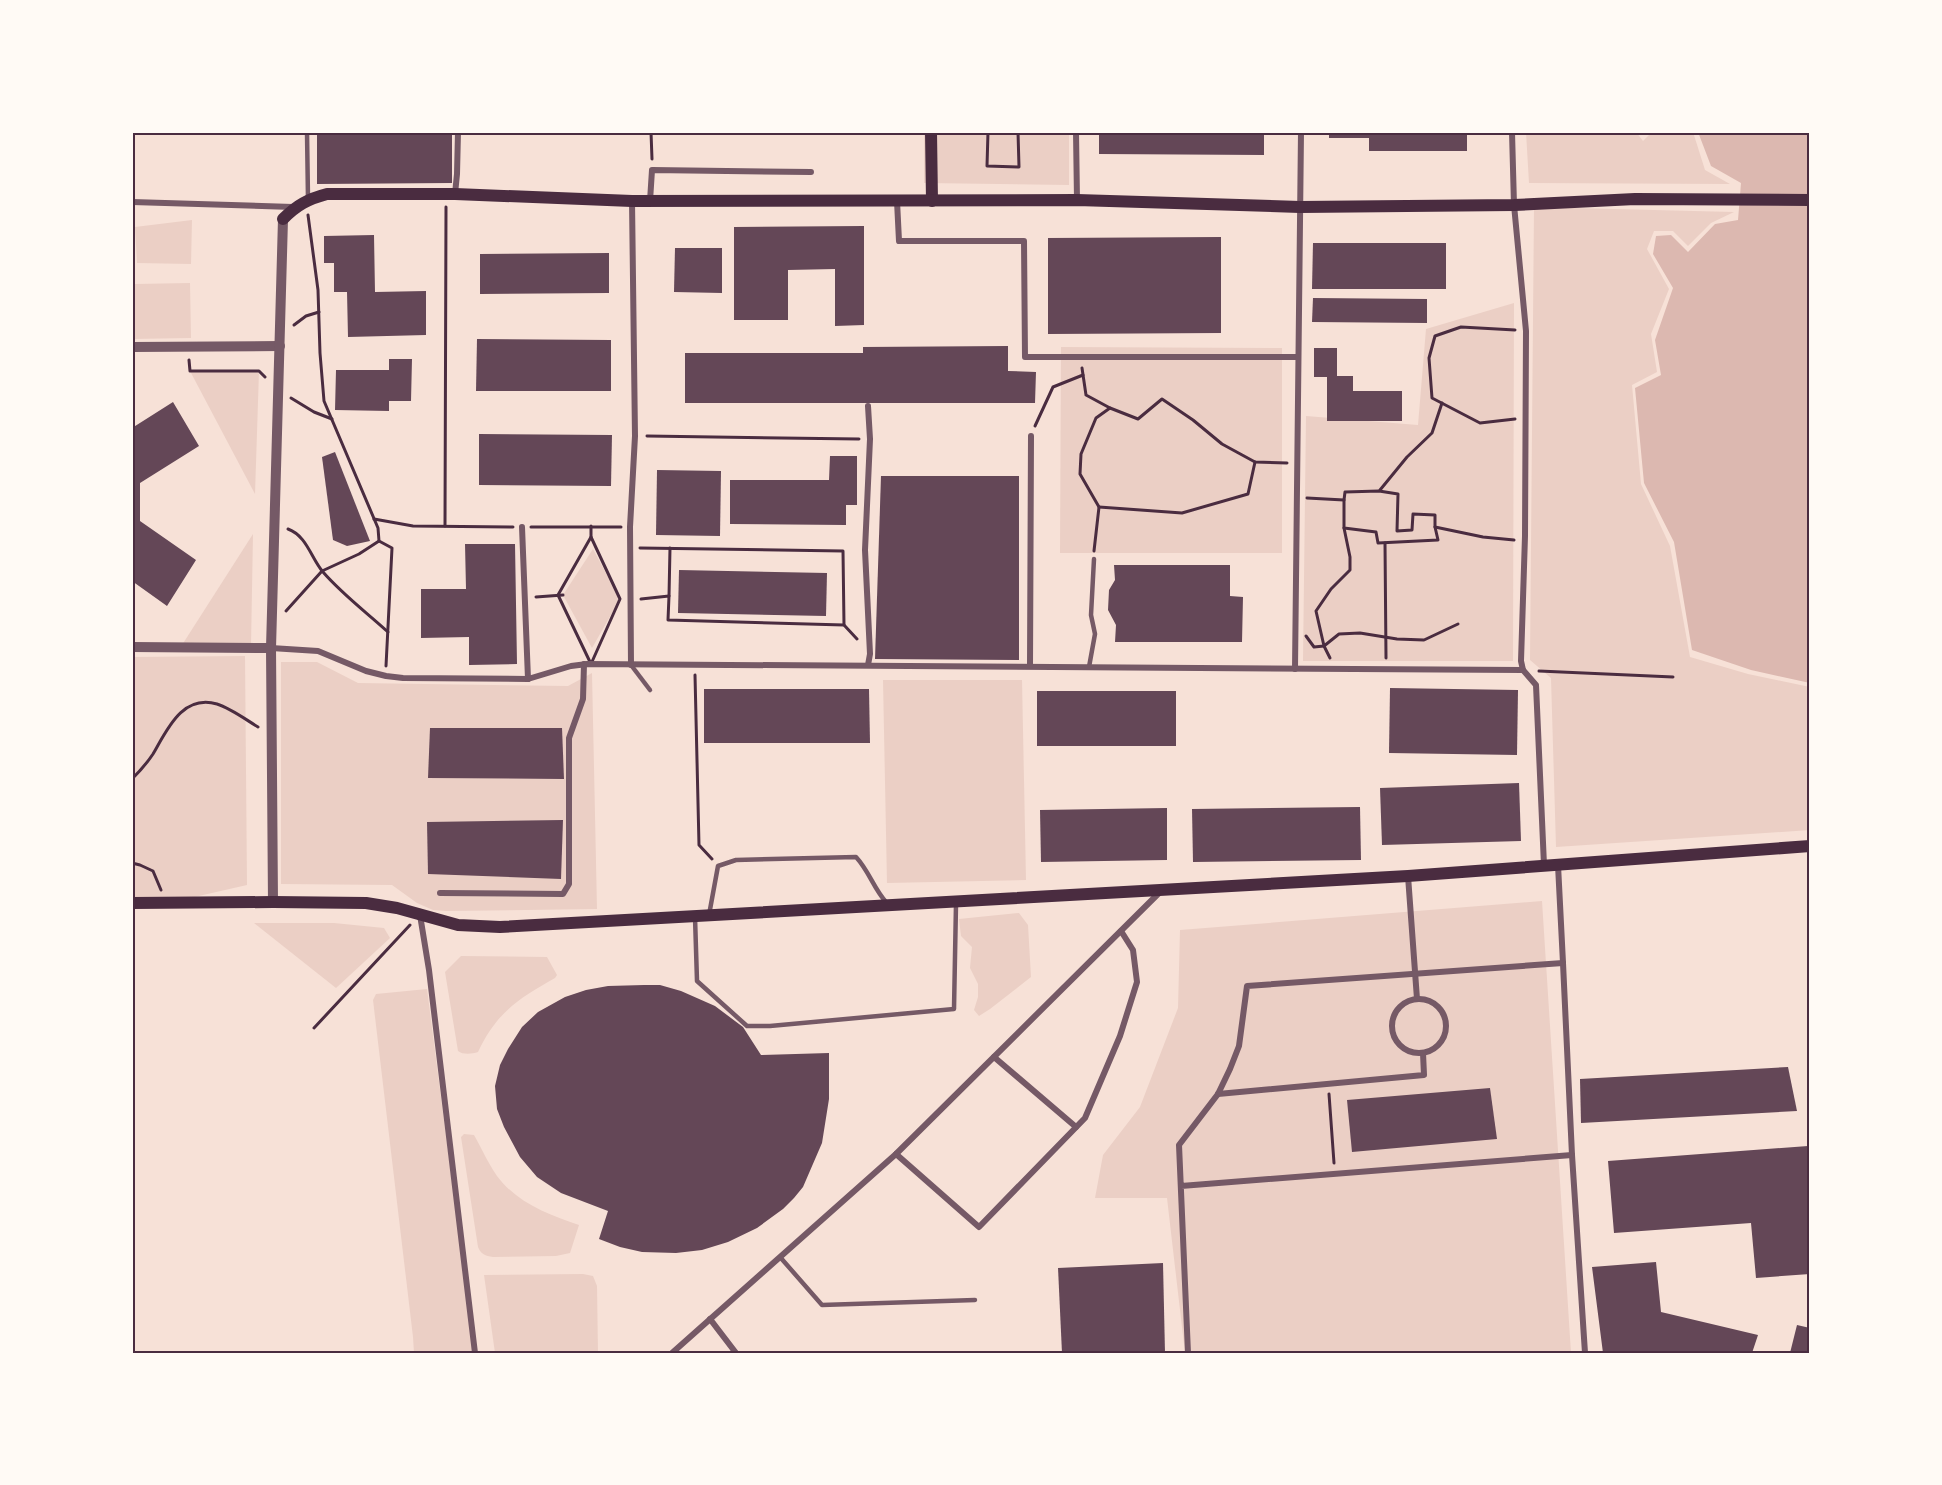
<svg xmlns="http://www.w3.org/2000/svg" width="1942" height="1485" font-family="'Source Sans 3',sans-serif">
	<style>
		.green { fill: #ebcfc5 }
		.water { fill: #dcb8b0 }
		.building { fill: #644757 }
		.lines { fill: none; stroke-linecap: round; stroke-linejoin: round }
		.path { stroke: #4a2c40; stroke-width: 3 }
		.service { stroke: #755966; stroke-width: 4.5 }
		.minor { stroke: #755966; stroke-width: 6 }
		.tertiary { stroke: #755966; stroke-width: 10 }
		.secondary { stroke: #4a2c40; stroke-width: 12 }
		.neatline { fill: none; stroke: #4a2c40; stroke-width: 2 }
	</style>
	<rect width="100%" height="100%" fill="#f7e1d7"/>
	<!-- green -->
	<g class="green">
		<polygon points="924,132 1069,132 1069,185 924,183"/>
		<polygon points="1526,132 1636,132 1643,141 1652,132 1693,132 1705,170 1730,184 1529,183"/>
		<polygon points="1534,207 1734,212 1711,223 1688,246 1673,231 1654,231 1647,249 1669,289 1651,334 1657,372 1632,385 1641,484 1670,546 1690,657 1748,674 1810,687 1810,830 1556,847 1551,678 1530,660"/>
		<polygon points="192,220 191,264 137,263 135,227"/>
		<polygon points="190,283 191,338 132,339 132,308 135,307 135,284"/>
		<polygon points="1514,303 1513,661 1303,661 1306,416 1418,425 1426,329"/>
		<polygon points="1061,347 1282,348 1282,553 1060,553"/>
		<polygon points="190,371 259,371 255,494"/>
		<polygon points="253,534 251,645 182,645"/>
		<polygon points="593,549 620,599 592,648 563,595"/>
		<polygon points="245,656 247,885 168,903 132,903 132,657"/>
		<polygon points="281,662 317,662 358,683 568,686 592,673 597,909 446,911 433,910 417,903 392,885 281,884"/>
		<polygon points="883,680 1022,680 1026,880 887,883"/>
		<polygon points="1542,901 1571,1353 1185,1353 1167,1198 1095,1198 1103,1155 1140,1107 1178,1008 1180,930"/>
		<polygon points="1019,913 1028,925 1031,977 990,1009 979,1016 974,1010 978,997 978,984 970,968 972,947 961,936 959,919"/>
		<polygon points="254,923 334,923 384,928 390,938 336,988"/>
		<path d="M 461,956 L 547,957 L 557,975 L 555,978 C 518,999 497,1012 478,1052 C 472,1054 463,1055 458,1051 L 445,972 Z"/>
		<polygon points="427,989 474,1353 414,1353 413,1337 373,1000 376,994"/>
		<path d="M 464,1134 L 474,1135 C 482,1149 488,1163 497,1176 C 517,1203 549,1215 579,1225 L 570,1253 L 556,1256 L 493,1257 C 485,1256 481,1254 478,1247 L 461,1137 Z"/>
		<polygon points="583,1274 593,1276 597,1286 598,1353 495,1353 484,1275"/>
	</g>
	<!-- water -->
	<polygon class="water" points="1698,132 1810,132 1810,683 1751,670 1692,650 1674,542 1644,483 1635,388 1661,375 1655,340 1673,288 1653,254 1656,236 1671,235 1688,252 1715,224 1738,220 1741,183 1711,166"/>
	<!-- building -->
	<g class="building">
		<polygon points="317,132 452,132 452,183 317,184"/>
		<polygon points="1099,132 1264,132 1264,155 1099,154"/>
		<polygon points="1329,132 1467,132 1467,151 1369,151 1369,138 1329,138"/>
		<polygon points="864,226 864,325 835,326 835,269 788,270 788,320 734,320 734,227"/>
		<polygon points="374,235 375,292 426,291 426,335 348,337 347,292 334,292 334,263 324,263 324,236"/>
		<polygon points="1221,237 1221,333 1048,334 1048,238"/>
		<polygon points="1313,243 1446,243 1446,289 1312,289"/>
		<polygon points="675,248 722,248 722,293 674,292"/>
		<polygon points="609,253 609,293 480,294 480,254"/>
		<polygon points="1313,298 1427,299 1427,323 1312,322"/>
		<polygon points="477,339 611,340 611,391 476,391"/>
		<polygon points="1008,346 1008,371 1036,372 1035,403 685,403 685,353 863,353 863,347"/>
		<polygon points="1314,348 1337,348 1337,376 1353,376 1353,391 1402,391 1402,421 1327,421 1327,377 1314,377"/>
		<polygon points="389,359 412,359 411,401 389,401 389,411 335,410 336,370 389,370"/>
		<polygon points="173,402 199,446 140,483 140,521 196,560 167,606 132,581 132,428"/>
		<polygon points="479,434 612,435 611,486 479,485"/>
		<polygon points="335,452 370,541 347,546 333,540 322,457"/>
		<polygon points="830,456 857,456 857,505 846,505 846,525 730,524 730,480 829,480"/>
		<polygon points="657,470 721,471 720,536 656,535"/>
		<polygon points="881,476 1019,476 1019,660 875,659"/>
		<polygon points="465,544 515,544 517,664 469,665 469,637 421,638 421,589 466,589"/>
		<polygon points="1114,565 1230,565 1230,596 1243,597 1242,642 1115,642 1116,625 1108,610 1109,590 1115,580"/>
		<polygon points="679,570 827,573 826,616 678,613"/>
		<polygon points="1390,688 1518,690 1517,755 1389,753"/>
		<polygon points="704,689 869,689 870,743 704,743"/>
		<rect x="1037" y="691" width="139" height="55"/>
		<polygon points="430,728 562,728 564,779 428,778"/>
		<polygon points="1519,783 1521,841 1382,845 1380,788"/>
		<polygon points="1360,807 1361,860 1193,862 1192,809"/>
		<polygon points="1167,808 1167,860 1041,862 1040,810"/>
		<polygon points="563,820 561,879 428,874 427,822"/>
		<polygon points="644,985 660,985 681,991 715,1006 743,1027 761,1055 829,1053 829,1099 822,1143 803,1187 794,1198 783,1209 757,1228 728,1242 702,1250 676,1253 642,1252 620,1247 599,1239 608,1211 561,1193 537,1177 520,1157 504,1127 497,1109 495,1086 500,1065 508,1049 522,1027 538,1012 565,997 586,990 608,986"/>
		<polygon points="1788,1067 1797,1111 1581,1123 1580,1079"/>
		<polygon points="1490,1088 1497,1139 1352,1152 1347,1100"/>
		<polygon points="1808,1146 1810,1171 1810,1274 1756,1278 1751,1223 1614,1233 1608,1161"/>
		<polygon points="1656,1262 1661,1312 1758,1335 1752,1353 1603,1353 1592,1267"/>
		<polygon points="1163,1263 1165,1353 1062,1353 1058,1268"/>
		<polygon points="1797,1325 1810,1328 1810,1353 1790,1353"/>
	</g>
	<g class="lines">
		<!-- path -->
		<g class="path">
			<polyline points="651,132 652,159"/>
			<polyline points="988,132 987,166 1019,167 1018,132"/>
			<polyline points="308,215 318,290 320,353 324,401 378,528 379,541 392,548 386,666"/>
			<polyline points="294,325 306,316 319,312"/>
			<polyline points="189,360 190,371 259,371 265,377"/>
			<polyline points="1082,368 1086,395 1110,408"/>
			<polyline points="291,398 314,412 332,419"/>
			<polyline points="1515,419 1480,423 1432,398 1429,358 1435,336 1461,327 1515,330"/>
			<polyline points="1035,426 1053,387 1083,375"/>
			<polyline points="647,436 859,439"/>
			<polyline points="1380,490 1407,457 1432,433 1442,403"/>
			<polyline points="1307,498 1344,500 1345,492 1379,491 1398,494 1397,531 1412,530 1413,514 1435,515 1435,527 1483,537 1514,540"/>
			<polyline points="1344,500 1344,528 1376,532 1378,543 1438,540 1435,527"/>
			<polyline points="1099,507 1182,513 1248,494 1255,462"/>
			<polyline points="374,519 413,526 513,527"/>
			<polyline points="445,526 446,207"/>
			<polyline points="531,527 621,527"/>
			<path d="M 288,529 C 307,536 311,558 323,572 C 342,594 366,612 388,632"/>
			<polygon points="591,537 620,599 591,664 558,595"/>
			<polyline points="591,537 591,526"/>
			<polyline points="1385,543 1386,658"/>
			<polyline points="640,548 843,551 844,625"/>
			<polyline points="1094,551 1099,507 1080,474 1081,454 1096,418 1110,408 1138,419 1162,399 1193,420 1222,444 1255,462 1287,463"/>
			<polyline points="669,596 670,548"/>
			<polyline points="536,597 563,595"/>
			<polyline points="641,599 669,596 668,620 844,625 857,639"/>
			<polyline points="286,611 322,571 359,554 379,541"/>
			<polyline points="1306,636 1314,647 1324,646 1339,634 1360,633 1397,639 1424,640 1458,624"/>
			<polyline points="1330,658 1324,646 1316,611 1331,589 1350,570 1350,557 1344,528"/>
			<polyline points="1539,671 1673,677"/>
			<polyline points="695,675 699,845 712,859"/>
			<path d="M 132,779 C 140,771 147,763 153,754 C 167,730 182,694 217,704 C 230,708 245,719 258,727"/>
			<polyline points="132,863 140,865 153,871 161,890"/>
			<polyline points="314,1028 410,925"/>
			<polyline points="1329,1094 1334,1163"/>
		</g>
		<!-- service -->
		<g class="service">
			<polyline points="307,132 308,199"/>
			<polyline points="631,665 650,690"/>
			<polyline points="1089,667 1095,634 1091,615 1094,559"/>
			<path d="M 709,915 L 718,866 L 736,860 L 856,857 C 869,871 874,889 886,902"/>
			<polyline points="695,917 697,981 747,1026 770,1026 954,1009 956,904"/>
			<polyline points="780,1257 822,1305 975,1300"/>
		</g>
		<!-- minor -->
		<g class="minor">
			<polyline points="1076,132 1077,200"/>
			<polyline points="1512,132 1514,205 1526,331 1525,536 1521,661 1523,670"/>
			<polyline points="455,194 457,174 458,132"/>
			<polyline points="650,201 652,170 811,172"/>
			<polyline points="897,201 899,241 1024,241 1025,357 1298,357"/>
			<polyline points="132,202 293,207"/>
			<polyline points="868,406 870,439 865,550 870,654 868,665"/>
			<polyline points="522,527 528,679"/>
			<polyline points="271,648 318,651 366,671 386,676 403,678 528,679 571,666 587,664 1523,670 1536,685 1544,865"/>
			<polyline points="631,665 630,527 635,436 632,201"/>
			<polyline points="1030,666 1031,436"/>
			<polyline points="1295,669 1301,132"/>
			<polyline points="1558,865 1563,963"/>
			<polyline points="1408,876 1417,999"/>
			<polyline points="440,893 563,894 569,884 569,738 583,699 584,664"/>
			<polyline points="420,915 429,970 475,1353"/>
			<circle cx="1419" cy="1026" r="27"/>
			<polyline points="994,1057 1076,1127"/>
			<polyline points="1218,1094 1424,1075 1423,1053"/>
			<polyline points="896,1154 979,1227 1085,1118 1120,1036 1137,982 1133,950 1121,931"/>
			<polyline points="1572,1155 1585,1353"/>
			<polyline points="1181,1186 1572,1155 1563,963 1247,986 1239,1046 1230,1069 1218,1094 1179,1145 1188,1353"/>
			<polyline points="710,1319 736,1353"/>
			<polyline points="672,1353 896,1154 1160,892"/>
		</g>
		<!-- tertiary -->
		<g class="tertiary">
			<polyline points="132,347 280,346"/>
			<polyline points="132,647 271,648"/>
			<polyline points="273,902 271,648 283,219"/>
		</g>
		<!-- secondary -->
		<g class="secondary">
			<polyline points="931,132 932,201"/>
			<path d="M 283,219 C 297,205 308,199 327,194 L 455,194 L 632,201 L 1077,200 L 1300,207 L 1514,205 L 1635,199 L 1810,200"/>
			<polyline points="132,903 273,902 366,903 397,908 458,925 500,927 1408,876 1810,846"/>
		</g>
	</g>
	<!-- border -->
	<rect width="1942" height="1485" fill="none" stroke="#fffaf5" stroke-width="267"/>
	<rect x="134" y="134" width="1674" height="1218" class="neatline"/>
</svg>
